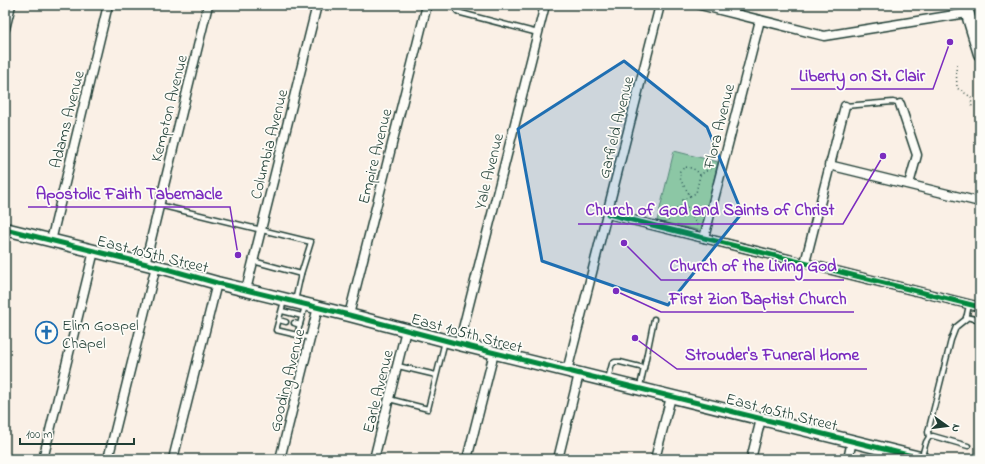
<svg xmlns="http://www.w3.org/2000/svg" width="985" height="464" font-family="'Indie Flower',sans-serif">
	<style>
		.green { fill: #a8dea2; stroke: #648e6b }
		.lines { fill: none; stroke-linecap: round; stroke-linejoin: round }
		.service-casing { stroke: #1f3d34; stroke-width: 7 }
		.minor-casing { stroke: #1f3d34; stroke-width: 11 }
		.secondary-casing { stroke: #1f3d34; stroke-width: 15 }
		.path { stroke: #1f3d34; stroke-width: 1.5; stroke-dasharray: 1 3; stroke-linecap: butt }
		.service { stroke: #fdfcf7; stroke-width: 4 }
		.minor { stroke: #fdfcf7; stroke-width: 8 }
		.secondary { stroke: #fdfcf7; stroke-width: 12 }
		.cycleway-casing { stroke: #fdfcf7; stroke-width: 8 }
		.cycleway { stroke: #00873e; stroke-width: 5 }
		.marked { fill: #1f6fb2; fill-opacity: 0.2; stroke: #1f6fb2; stroke-width: 3; stroke-linejoin: round }
		.labels { text-anchor: middle; stroke-width: 3.5; stroke-linejoin: round; paint-order: stroke }
		.street-label { font-size: 16px; fill: #1f3d34; stroke: #fdfcf7 }
		.poi-label { font-size: 16px; fill: #1f3d34; stroke: #fdfcf7; text-anchor: start }
		.leader { fill: none; stroke: #7b2cbf; stroke-width: 1.5 }
		.callout-dot { fill: #7b2cbf; stroke: #fdfcf7; stroke-width: 1.5 }
		.callout-label { font-size: 17px; text-anchor: middle; font-weight: bold; fill: #7b2cbf; stroke: #fdfcf7; stroke-width: 3.5; stroke-linejoin: round; paint-order: stroke }
	</style>
	<rect width="100%" height="100%" fill="#faf0e6"/>
	<filter id="ink" filterUnits="userSpaceOnUse"><feTurbulence type="fractalNoise" baseFrequency=".025" numOctaves="2"/><feDisplacementMap in="SourceGraphic" scale="8" xChannelSelector="R" yChannelSelector="G"/><feConvolveMatrix kernelMatrix="1 2 1 2 8 2 1 2 1" color-interpolation-filters="sRGB"/></filter>
	<g filter="url(#ink)">
		<!-- green -->
		<polygon class="green" points="674,151 718,162 702,231 657,221"/>
		<g class="lines">
			<defs>
				<g id="service">
					<polyline points="455,6 457,11 461,13 538,33"/>
					<polyline points="845,106 893,102 900,104"/>
					<polyline points="159,205 311,242 301,274"/>
					<polyline points="253,261 301,274 295,301"/>
					<polyline points="284,301 276,330 297,335 305,306"/>
					<polyline points="282,311 302,316"/>
					<polyline points="966,317 980,320"/>
					<polyline points="279,320 286,322"/>
					<polyline points="294,323 300,325"/>
					<polyline points="297,335 310,338"/>
					<polyline points="398,366 436,375"/>
					<polyline points="644,368 654,319"/>
					<polyline points="608,379 612,364 615,362 620,362 644,368 640,386"/>
					<polyline points="389,399 428,409 445,341"/>
					<polyline points="929,437 928,432 951,340 956,327 966,319 969,305"/>
					<polyline points="922,456 926,442 929,437 933,436 968,446"/>
				</g>
				<g id="minor">
					<polyline points="453,5 456,5"/>
					<polyline points="700,5 824,36 967,13"/>
					<polyline points="5,29 11,5"/>
					<polyline points="900,104 917,155 909,184"/>
					<polyline points="829,165 980,202"/>
					<polyline points="608,214 980,307"/>
					<polyline points="704,238 760,20"/>
					<polyline points="51,241 108,5"/>
					<polyline points="805,263 845,106"/>
					<polyline points="145,264 208,5"/>
					<polyline points="246,290 317,5"/>
					<polyline points="349,315 427,5"/>
					<polyline points="459,344 545,5"/>
					<polyline points="567,371 660,5"/>
					<polyline points="43,459 94,251"/>
					<polyline points="108,459 156,266"/>
					<polyline points="173,459 217,283"/>
					<polyline points="280,459 318,307"/>
					<polyline points="374,459 406,330"/>
					<polyline points="467,459 494,353"/>
					<polyline points="558,459 579,374"/>
					<polyline points="655,459 671,397"/>
					<polyline points="751,459 761,419"/>
					<polyline points="848,459 852,441"/>
				</g>
				<g id="secondary">
					<polyline points="965,5 980,54"/>
					<polyline points="5,229 167,269 217,283 349,315 459,344 924,459"/>
				</g>
			</defs>
			<!-- service casing -->
			<use href="#service" class="service-casing"/>
			<!-- minor casing -->
			<use href="#minor" class="minor-casing"/>
			<!-- secondary casing -->
			<use href="#secondary" class="secondary-casing"/>
			<!-- path -->
			<g class="path">
				<polyline points="956,65 957,88 971,97 972,107"/>
				<path d="M 700,175 L 696,193 L 690,196 C 686,187 678,181 680,171 L 685,167 C 692,168 696,169 700,175 L 706,171 L 713,170"/>
				<polyline points="690,196 683,200 698,227"/>
				<polyline points="668,221 670,213 685,204"/>
			</g>
			<!-- service -->
			<use href="#service" class="service"/>
			<!-- minor -->
			<use href="#minor" class="minor"/>
			<!-- secondary -->
			<use href="#secondary" class="secondary"/>
			<defs>
				<g id="cycleway">
					<polyline points="608,214 980,307"/>
					<polyline points="5,229 167,269 217,283 349,315 459,344 924,459"/>
				</g>
			</defs>
			<!-- cycleway casing -->
			<use href="#cycleway" class="cycleway-casing"/>
			<!-- cycleway -->
			<use href="#cycleway" class="cycleway"/>
		</g>
	</g>
	<!-- marked area -->
	<path class="marked" d="M 624,61 L 707,127 L 742,213 L 668,305 L 542,261 L 518,129 Z"/>
	<!-- icons -->
	<defs>
		<symbol id="church-ring" viewBox="-11 -11 22 22"><circle r="9.5" fill="#fdfcf7" stroke="#1f6fb2" stroke-width="1.5"/><path d="M-1.2-6h2.4v3.5h3.3v2.4h-3.3V6h-2.4V-.1h-3.3v-2.4h3.3Z" fill="#1f6fb2"/></symbol>
	</defs>
	<g fill-rule="evenodd">
		<use href="#church-ring" x="34" y="320" width="25" height="25"/>
	</g>
	<g class="labels">
		<!-- street labels -->
		<g class="street-label">
			<text transform="translate(168 108) rotate(-76)" y="6">Kempton Avenue</text>
			<text transform="translate(66 119) rotate(-76)" y="6">Adams Avenue</text>
			<text transform="translate(718 126) rotate(-76)" y="6">Flora Avenue</text>
			<text transform="translate(615 127) rotate(-76)" y="6">Garfield Avenue</text>
			<text transform="translate(268 144) rotate(-76)" y="6">Columbia Avenue</text>
			<text transform="translate(374 156) rotate(-76)" y="6">Empire Avenue</text>
			<text transform="translate(488 171) rotate(-76)" y="6">Yale Avenue</text>
			<text transform="translate(153 253) rotate(14)" y="6">East 105th Street</text>
			<text transform="translate(467 332) rotate(15)" y="6">East 105th Street</text>
			<text transform="translate(286 380) rotate(-76)" y="6">Gooding Avenue</text>
			<text transform="translate(377 391) rotate(-76)" y="6">Earle Avenue</text>
			<text transform="translate(782 411) rotate(14)" y="6">East 105th Street</text>
		</g>
		<!-- poi labels -->
		<g class="poi-label">
			<text x="62" y="330">Elim Gospel<tspan x="62" dy="18">Chapel</tspan></text>
		</g>
	</g>
	<!-- callouts -->
	<path class="leader" d="M950 42L933 89H791M238 255L230 207H28M883 156L843 224H578M624 243L661 280H844M616 291L661 312H854M635 338L677 369H867"/>
	<g class="callout-dot">
		<circle cx="950" cy="42" r="4"/>
		<circle cx="238" cy="255" r="4"/>
		<circle cx="883" cy="156" r="4"/>
		<circle cx="624" cy="243" r="4"/>
		<circle cx="616" cy="291" r="4"/>
		<circle cx="635" cy="338" r="4"/>
	</g>
	<g class="callout-label">
		<text x="862" y="81">Liberty on St. Clair</text>
		<text x="129" y="199">Apostolic Faith Tabernacle</text>
		<text x="710" y="215">Church of God and Saints of Christ</text>
		<text x="753" y="271">Church of the Living God</text>
		<text x="758" y="304">First Zion Baptist Church</text>
		<text x="772" y="360">Strouder's Funeral Home</text>
	</g>
	<!-- margin -->
	<rect width="985" height="464" fill="none" stroke="#fdfcf7" stroke-width="20"/>
	<rect x="10" y="10" width="965" height="444" fill="none" stroke="#1f3d34" stroke-width="1.5" filter="url(#ink)"/>
	<!-- north arrow -->
	<g transform="translate(947 426) rotate(104)" stroke="#fdfcf7" stroke-width="3" paint-order="stroke">
	<path d="M0-3L7 15L0 10L-7 15Z" fill="#1f3d34"/>
	<text y="-6" font-size="11" font-weight="bold" text-anchor="middle" fill="#1f3d34">N</text>
	</g>
	<!-- scale -->
	<path d="M20 438v6h114v-6" fill="none" stroke="#1f3d34" stroke-width="2"/>
	<text x="26" y="438" font-size="12" fill="#1f3d34" stroke="#fdfcf7" stroke-width="3" paint-order="stroke">100 m</text>
</svg>
